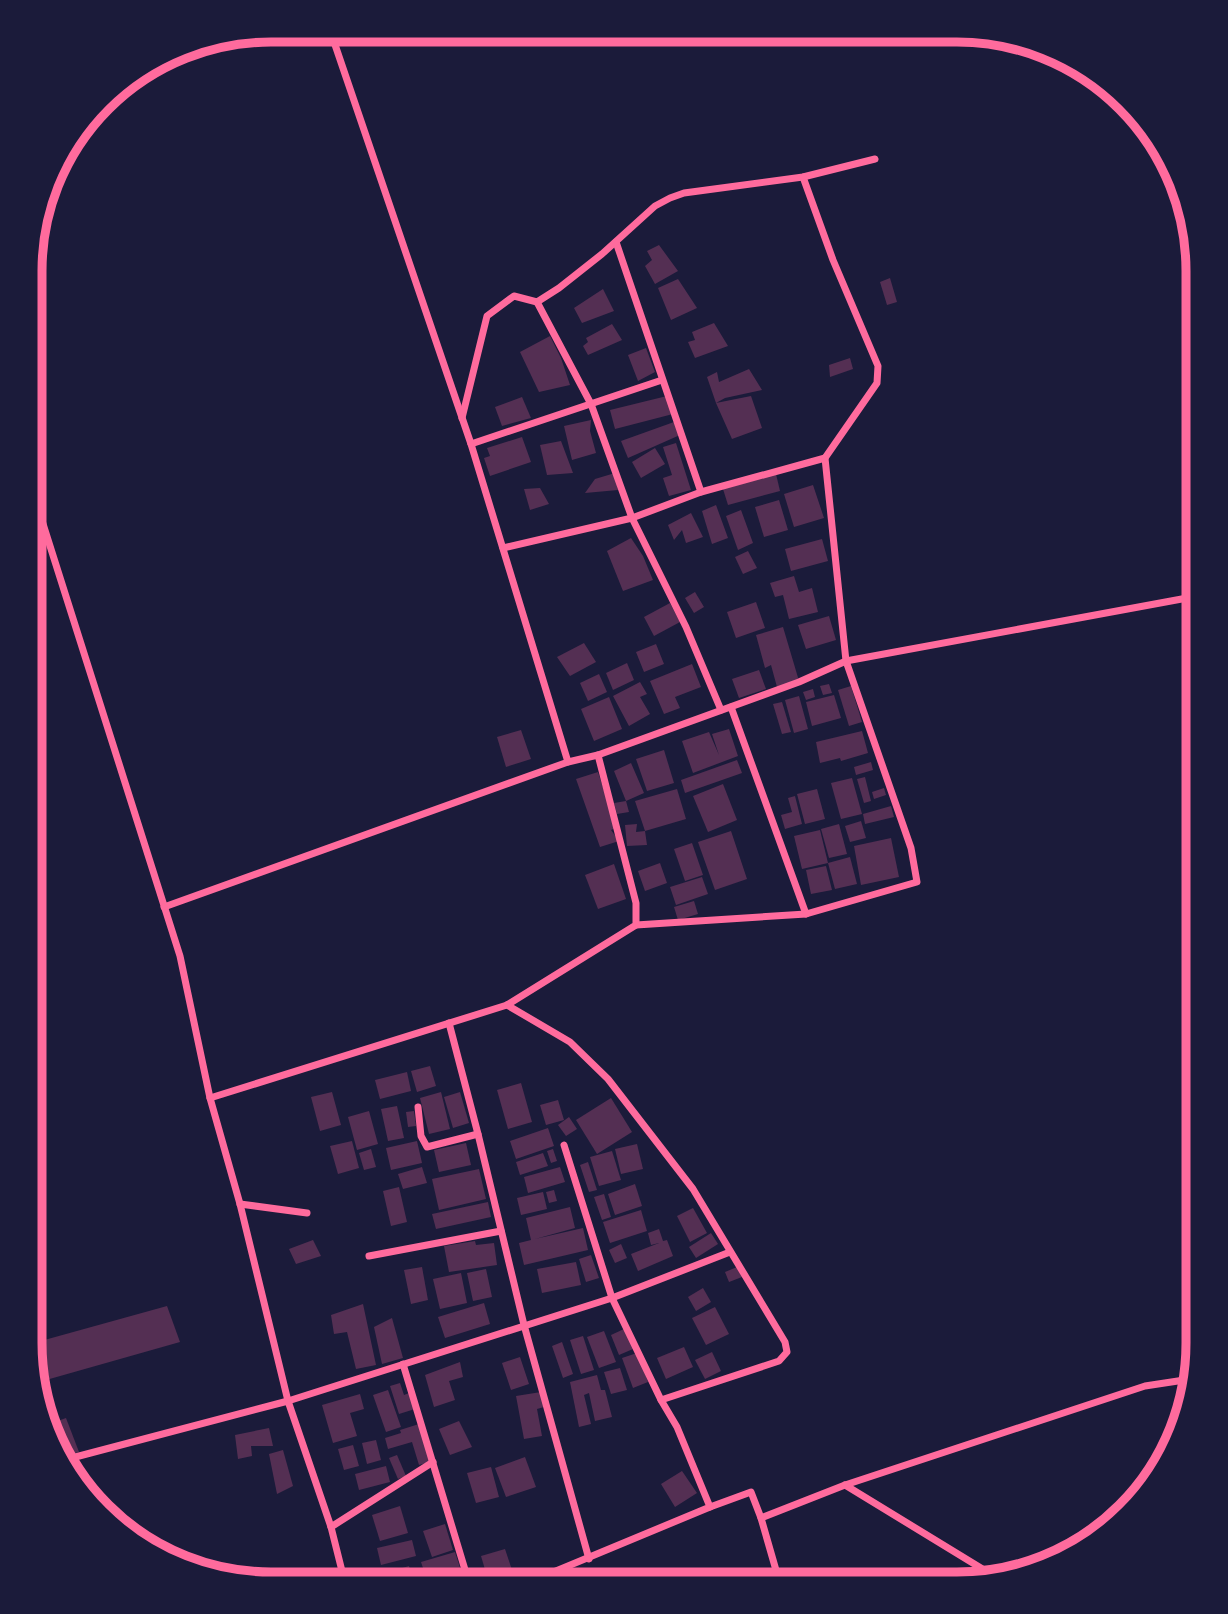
<svg xmlns="http://www.w3.org/2000/svg" width="1228" height="1614" font-family="Figtree,sans-serif">
	<style>
		.building { fill: #542f53 }
		.lines { fill: none; stroke-linecap: round; stroke-linejoin: round }
		.minor { stroke: #ff6b9d; stroke-width: 7 }
		.rim { fill: none; stroke: #ff6b9d; stroke-width: 9 }
	</style>
	<rect width="100%" height="100%" fill="#1b1b3a"/>
	<!-- building -->
	<g class="building">
		<polygon points="659,245 678,271 655,284 645,266 652,260 647,251"/>
		<polygon points="890,278 897,302 887,305 880,282"/>
		<polygon points="678,279 697,308 671,320 658,288"/>
		<polygon points="603,289 614,311 582,323 574,308"/>
		<polygon points="714,323 728,346 695,358 688,342 695,340 692,332"/>
		<polygon points="612,324 622,340 588,355 583,346 588,342 586,338"/>
		<polygon points="550,336 561,358 570,385 539,392 520,352"/>
		<polygon points="646,348 655,372 638,381 628,355"/>
		<polygon points="850,358 853,369 830,377 829,365"/>
		<polygon points="749,369 762,390 725,398 716,403 751,396 762,428 732,439 716,403 707,377 717,372 719,382"/>
		<polygon points="667,396 673,414 615,429 610,410"/>
		<polygon points="522,397 531,418 502,426 495,407"/>
		<polygon points="591,420 590,431 596,453 572,460 564,426"/>
		<polygon points="674,422 680,435 628,458 621,441"/>
		<polygon points="522,437 531,462 490,476 484,458 490,456 487,448"/>
		<polygon points="561,441 573,473 547,475 540,445"/>
		<polygon points="676,443 691,490 669,496 663,478 672,475 663,447"/>
		<polygon points="655,448 665,464 641,478 632,462"/>
		<polygon points="615,473 618,490 585,493 595,479"/>
		<polygon points="776,474 780,491 728,505 723,489"/>
		<polygon points="813,485 824,518 794,527 784,494"/>
		<polygon points="540,488 549,504 530,510 524,489"/>
		<polygon points="779,500 788,530 764,537 755,507"/>
		<polygon points="716,505 728,538 712,544 702,511"/>
		<polygon points="741,510 753,543 738,550 726,516"/>
		<polygon points="691,513 703,537 686,543 682,530 674,540 668,525"/>
		<polygon points="631,538 643,556 653,580 623,591 607,551"/>
		<polygon points="822,539 828,561 791,571 785,549"/>
		<polygon points="748,551 757,568 743,574 735,557"/>
		<polygon points="794,576 799,592 812,588 818,612 789,619 783,595 775,597 770,583"/>
		<polygon points="695,592 704,607 694,613 685,598"/>
		<polygon points="756,602 765,628 736,638 727,612"/>
		<polygon points="670,603 680,622 654,636 644,617"/>
		<polygon points="829,616 836,640 806,649 798,625"/>
		<polygon points="783,627 799,681 777,687 771,665 765,668 756,635"/>
		<polygon points="584,643 596,662 570,676 557,657"/>
		<polygon points="656,644 664,664 644,672 636,652"/>
		<polygon points="627,663 634,680 613,690 606,673"/>
		<polygon points="692,664 701,687 675,697 680,708 664,714 650,681"/>
		<polygon points="759,670 766,689 739,698 732,679"/>
		<polygon points="599,674 607,692 588,701 580,683"/>
		<polygon points="640,682 647,694 640,697 650,714 629,726 613,696"/>
		<polygon points="829,684 832,693 823,695 820,686"/>
		<polygon points="851,686 862,722 849,726 838,690"/>
		<polygon points="813,689 815,697 806,700 803,692"/>
		<polygon points="834,695 841,718 812,726 806,702"/>
		<polygon points="799,696 808,729 794,733 785,700"/>
		<polygon points="609,697 622,729 594,741 581,709"/>
		<polygon points="782,702 791,732 782,734 773,704"/>
		<polygon points="729,729 738,756 693,773 682,741 709,732 719,755 712,734"/>
		<polygon points="521,730 531,759 506,767 497,737"/>
		<polygon points="862,731 868,753 841,761 840,758 820,763 816,742"/>
		<polygon points="664,750 674,783 647,791 636,759"/>
		<polygon points="737,760 742,773 685,793 681,780"/>
		<polygon points="871,762 873,770 856,775 854,767"/>
		<polygon points="631,763 644,793 626,801 629,812 617,814 614,803 626,801 614,771"/>
		<polygon points="598,772 616,828 611,830 619,841 600,847 576,779"/>
		<polygon points="865,777 871,801 864,803 857,779"/>
		<polygon points="852,778 862,814 841,819 831,783"/>
		<polygon points="723,784 737,820 708,832 693,796"/>
		<polygon points="884,788 886,795 874,799 872,792"/>
		<polygon points="677,789 686,819 645,831 635,801"/>
		<polygon points="817,789 825,819 805,824 797,794"/>
		<polygon points="795,796 802,824 785,829 781,815 792,812 788,798"/>
		<polygon points="891,806 894,817 865,824 863,814"/>
		<polygon points="861,821 866,838 850,842 845,826"/>
		<polygon points="637,824 636,832 645,831 647,845 627,846 625,825"/>
		<polygon points="839,824 847,854 829,858 821,829"/>
		<polygon points="820,830 828,863 802,869 794,836"/>
		<polygon points="731,831 747,879 715,890 698,842"/>
		<polygon points="891,838 899,877 861,885 854,846"/>
		<polygon points="692,843 703,875 685,881 674,849"/>
		<polygon points="850,857 857,884 835,889 828,863"/>
		<polygon points="660,863 667,883 645,891 638,871"/>
		<polygon points="614,864 626,899 598,909 585,875"/>
		<polygon points="826,866 832,890 811,894 806,870"/>
		<polygon points="702,877 708,894 676,905 670,887"/>
		<polygon points="694,901 698,914 678,920 674,907"/>
		<polygon points="430,1066 436,1086 417,1092 411,1071"/>
		<polygon points="407,1072 411,1091 380,1099 375,1080"/>
		<polygon points="521,1083 532,1122 508,1129 497,1090"/>
		<polygon points="332,1092 341,1125 320,1131 311,1097"/>
		<polygon points="441,1092 450,1129 429,1134 420,1098"/>
		<polygon points="460,1092 469,1123 453,1128 444,1097"/>
		<polygon points="611,1098 632,1132 597,1154 576,1120"/>
		<polygon points="558,1100 564,1120 546,1125 540,1105"/>
		<polygon points="397,1106 404,1138 388,1141 381,1109"/>
		<polygon points="369,1111 378,1144 357,1150 348,1117"/>
		<polygon points="414,1111 416,1126 408,1127 406,1112"/>
		<polygon points="569,1117 577,1129 566,1136 558,1125"/>
		<polygon points="548,1128 554,1146 516,1159 510,1141"/>
		<polygon points="352,1141 359,1168 338,1174 330,1146"/>
		<polygon points="417,1141 422,1163 391,1170 386,1148"/>
		<polygon points="466,1143 471,1165 439,1172 434,1150"/>
		<polygon points="637,1144 643,1169 621,1174 615,1149"/>
		<polygon points="371,1149 376,1167 364,1170 359,1153"/>
		<polygon points="553,1149 557,1161 551,1163 547,1151"/>
		<polygon points="612,1151 621,1180 599,1186 590,1157"/>
		<polygon points="543,1153 548,1166 520,1175 516,1162"/>
		<polygon points="588,1162 597,1190 589,1192 580,1165"/>
		<polygon points="422,1167 427,1183 403,1189 398,1174"/>
		<polygon points="560,1167 565,1182 528,1193 524,1177"/>
		<polygon points="479,1169 486,1199 439,1210 432,1179"/>
		<polygon points="635,1184 642,1206 615,1215 608,1194"/>
		<polygon points="399,1187 407,1222 391,1226 383,1191"/>
		<polygon points="554,1190 557,1201 549,1203 546,1192"/>
		<polygon points="543,1192 547,1209 521,1215 517,1198"/>
		<polygon points="604,1194 611,1217 602,1220 594,1197"/>
		<polygon points="488,1202 491,1217 436,1229 432,1214"/>
		<polygon points="570,1207 575,1228 535,1239 583,1228 588,1250 524,1265 519,1243 531,1240 526,1218"/>
		<polygon points="693,1208 707,1233 690,1242 677,1216"/>
		<polygon points="641,1210 647,1231 610,1243 603,1222"/>
		<polygon points="659,1229 663,1241 667,1240 673,1256 638,1271 631,1254 659,1243 651,1245 648,1233"/>
		<polygon points="711,1233 718,1244 696,1258 689,1247"/>
		<polygon points="313,1240 321,1256 296,1264 289,1249"/>
		<polygon points="475,1241 476,1245 494,1243 497,1265 449,1272 444,1246"/>
		<polygon points="621,1244 627,1258 615,1263 609,1250"/>
		<polygon points="591,1255 599,1278 586,1282 579,1259"/>
		<polygon points="576,1262 581,1285 542,1293 537,1269"/>
		<polygon points="422,1267 428,1300 411,1304 404,1270"/>
		<polygon points="737,1267 742,1277 729,1282 725,1272"/>
		<polygon points="486,1269 492,1297 473,1301 467,1273"/>
		<polygon points="461,1273 467,1303 440,1309 433,1279"/>
		<polygon points="703,1288 711,1302 696,1311 688,1297"/>
		<polygon points="484,1303 490,1324 445,1338 438,1317"/>
		<polygon points="363,1304 376,1365 356,1369 347,1332 334,1334 331,1315"/>
		<polygon points="167,1306 180,1342 39,1382 30,1344"/>
		<polygon points="715,1307 729,1334 706,1345 692,1318"/>
		<polygon points="392,1318 403,1358 382,1364 374,1327"/>
		<polygon points="624,1329 633,1349 619,1355 611,1335"/>
		<polygon points="604,1331 616,1362 599,1368 587,1337"/>
		<polygon points="583,1336 594,1370 581,1374 570,1340"/>
		<polygon points="562,1342 573,1374 563,1378 552,1346"/>
		<polygon points="684,1347 693,1367 666,1379 657,1358"/>
		<polygon points="712,1352 721,1371 705,1379 695,1360"/>
		<polygon points="637,1353 648,1382 633,1388 622,1358"/>
		<polygon points="520,1357 529,1384 511,1390 502,1363"/>
		<polygon points="460,1362 463,1377 449,1381 455,1400 434,1407 425,1375"/>
		<polygon points="620,1368 627,1390 611,1394 604,1372"/>
		<polygon points="597,1375 601,1390 605,1390 612,1417 595,1421 589,1393 584,1395 591,1424 579,1427 570,1382"/>
		<polygon points="400,1383 404,1395 409,1393 415,1409 399,1414 390,1386"/>
		<polygon points="388,1390 401,1427 386,1432 373,1395"/>
		<polygon points="541,1392 544,1407 537,1409 542,1436 524,1439 516,1396"/>
		<polygon points="360,1394 364,1409 350,1413 357,1436 333,1443 322,1405"/>
		<polygon points="66,1418 79,1452 61,1457 56,1451 49,1424"/>
		<polygon points="459,1421 472,1447 450,1455 439,1429"/>
		<polygon points="419,1424 430,1462 419,1465 412,1442 388,1449 385,1438 401,1433 400,1430"/>
		<polygon points="269,1428 273,1446 251,1446 252,1456 238,1459 235,1435"/>
		<polygon points="376,1440 381,1460 367,1464 362,1443"/>
		<polygon points="353,1445 359,1466 344,1470 338,1449"/>
		<polygon points="283,1450 293,1486 277,1494 269,1454"/>
		<polygon points="397,1455 406,1476 398,1479 389,1458"/>
		<polygon points="525,1457 536,1487 506,1497 495,1468"/>
		<polygon points="386,1466 390,1482 359,1490 355,1474"/>
		<polygon points="491,1467 499,1497 476,1503 467,1473"/>
		<polygon points="682,1471 697,1493 675,1507 661,1484"/>
		<polygon points="400,1506 408,1533 380,1541 372,1515"/>
		<polygon points="445,1524 453,1550 432,1557 423,1531"/>
		<polygon points="412,1540 416,1556 381,1565 377,1548"/>
		<polygon points="505,1549 515,1579 502,1583 489,1583 481,1556"/>
		<polygon points="455,1552 465,1583 428,1583 421,1562"/>
		<polygon points="409,1566 413,1581 392,1583 389,1572"/>
	</g>
	<g class="lines">
		<!-- minor -->
		<g class="minor">
			<polyline points="330,30 471,444 568,762"/>
			<polyline points="616,242 701,492"/>
			<polyline points="537,302 591,404 632,518 686,627 721,710"/>
			<polyline points="462,418 487,316 514,296 537,302 559,288 602,254 655,206 670,198 684,193 803,177 875,159"/>
			<polyline points="471,444 662,380"/>
			<polyline points="31,486 180,956 210,1098 240,1204 288,1401 331,1527 345,1583"/>
			<polyline points="503,548 632,518 701,492 825,458"/>
			<polyline points="731,707 806,914"/>
			<polyline points="1198,845 1194,822 1198,802"/>
			<polyline points="164,907 568,762 598,755 799,682 846,661 1198,596"/>
			<polyline points="636,925 806,914 917,882 911,848 846,661 825,458 877,383 878,366 833,260 803,177"/>
			<polyline points="507,1005 570,1042 608,1079 693,1189 785,1342 787,1352 779,1361 661,1400"/>
			<polyline points="449,1023 478,1134 524,1325 589,1559"/>
			<polyline points="210,1098 507,1005 636,925 636,903 598,755"/>
			<polyline points="418,1107 421,1136 427,1147 478,1134"/>
			<polyline points="240,1204 307,1213"/>
			<polyline points="369,1256 501,1231"/>
			<polyline points="403,1364 469,1583"/>
			<polyline points="64,1460 288,1401 612,1298 730,1252"/>
			<polyline points="845,1485 994,1576"/>
			<polyline points="710,1507 751,1492 761,1518 780,1584"/>
			<polyline points="761,1518 845,1485 1145,1386 1191,1379"/>
			<polyline points="331,1527 433,1462"/>
			<polyline points="527,1583 710,1507 677,1427 661,1400 612,1298 564,1145"/>
		</g>
	</g>
	<!-- crop -->
	<path d="M0 0H1228V1614H0ZM271 42H957A229 229 0 0 1 1186 271V1343A229 229 0 0 1 957 1572H271A229 229 0 0 1 42 1343V271A229 229 0 0 1 271 42Z" fill="#1b1b3a" fill-rule="evenodd"/>
	<path class="rim" d="M271 42H957A229 229 0 0 1 1186 271V1343A229 229 0 0 1 957 1572H271A229 229 0 0 1 42 1343V271A229 229 0 0 1 271 42Z"/>
</svg>
